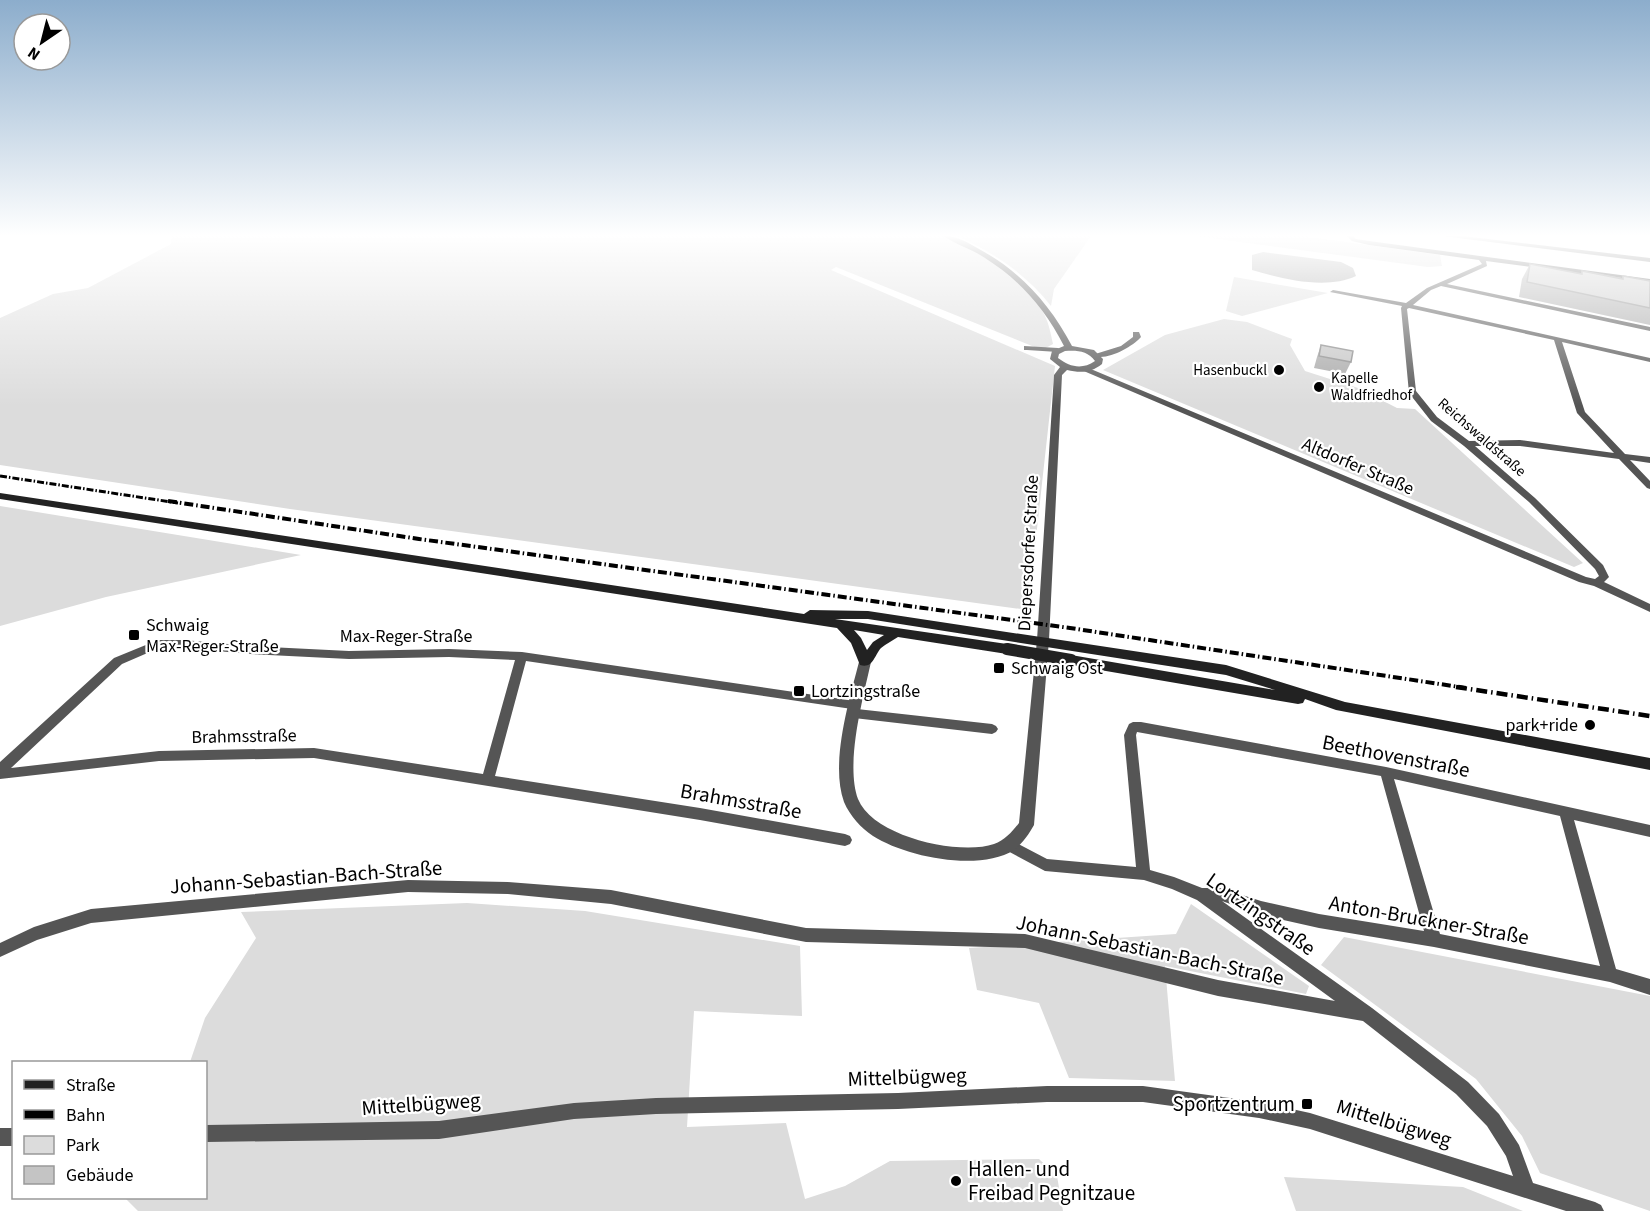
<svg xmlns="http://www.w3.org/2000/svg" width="1650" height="1211" font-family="'Source Sans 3',sans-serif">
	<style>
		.green { fill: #dcdcdc }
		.water { fill: #a3a3a3 }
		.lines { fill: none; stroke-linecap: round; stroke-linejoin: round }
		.minor { fill: #555; fill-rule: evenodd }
		.tertiary { fill: #555; fill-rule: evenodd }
		.secondary { fill: #222; fill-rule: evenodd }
		.rail-far2 { stroke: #000; stroke-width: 3; stroke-dasharray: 7 2 1.5 2; stroke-linecap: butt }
		.rail-far1 { stroke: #000; stroke-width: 4; stroke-dasharray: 9 3 1.5 3; stroke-linecap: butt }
		.rail { stroke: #000; stroke-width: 4.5; stroke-dasharray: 11 4 1.5 4; stroke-linecap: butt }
		.secondary-bridge { stroke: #222; stroke-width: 12 }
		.wall { fill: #a9a9a9 }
		.building { fill: #c4c4c4; stroke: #898989; stroke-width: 1.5 }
		.poi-dot { fill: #000; stroke: #fff; stroke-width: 2 }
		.labels { text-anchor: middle; stroke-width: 4.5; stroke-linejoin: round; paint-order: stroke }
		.far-poi-label { font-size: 15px; fill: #000; stroke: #fff; text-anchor: end }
		.far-street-label { font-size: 15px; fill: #000; stroke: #fff }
		.street-label { font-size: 18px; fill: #000; stroke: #fff }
		.poi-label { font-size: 18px; fill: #000; stroke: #fff; text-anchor: start }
		.near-street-label { font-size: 21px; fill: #000; stroke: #fff }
		.near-poi-label { font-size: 21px; fill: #000; stroke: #fff; text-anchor: end }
	</style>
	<rect width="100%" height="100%" fill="#fff"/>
	<!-- green -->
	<g class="green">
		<path d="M 172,236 L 943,236 C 980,253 1028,277 1045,316 C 1049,324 1051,335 1053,344 L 1042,350 L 836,267 L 831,270 L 1055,366 L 1028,610 L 290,509 L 0,465 L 0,318 L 53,294 L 88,288 L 171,244 Z"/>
		<path d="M 957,236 L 1091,236 L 1054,289 L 1051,306 C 1026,274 993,252 957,236 Z"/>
		<polygon points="1196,236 1302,236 1440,255 1442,266 1428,267"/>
		<polygon points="1234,277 1328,293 1242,316 1226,311"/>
		<polygon points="1224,319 1247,322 1292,339 1290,345 1305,371 1358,388 1397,408 1415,409 1583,563 1574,567 1103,370 1165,335"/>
		<polygon points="0,506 301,555 106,597 0,626"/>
		<polygon points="467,903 585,911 800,946 802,1016 694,1011 687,1127 786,1123 805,1199 845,1186 890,1161 1039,1159 1057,1176 1063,1211 138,1211 125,1198 206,1198 206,1062 190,1062 205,1018 256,938 241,912"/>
		<polygon points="1191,904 1309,986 1306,994 1165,966 1175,1081 1069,1078 1039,1003 977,990 969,948 1176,934"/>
		<polygon points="1344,937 1650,996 1650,1211 1540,1173 1522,1136 1476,1079 1321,965"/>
		<polygon points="1284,1177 1463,1187 1523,1211 1296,1211"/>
	</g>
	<!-- water -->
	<path class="water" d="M 1263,252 L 1341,262 L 1353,268 L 1356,276 C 1326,290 1283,279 1252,270 L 1252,255 Z"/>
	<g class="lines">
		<!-- minor -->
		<g class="minor">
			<path d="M 1347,236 L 1353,236 L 1356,239 L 1369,241 L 1650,279 L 1650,283 L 1486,261 L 1487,266 L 1447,284 L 1650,327 L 1650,331 L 1441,286 L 1431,290 L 1413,305 L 1650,358 L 1650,362 L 1562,342 L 1585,412 L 1625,454 L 1650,457 L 1650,463 L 1630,460 L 1650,481 L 1650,489 L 1647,488 L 1619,459 L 1520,446 L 1475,446 L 1535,498 L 1603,565 L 1609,577 L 1604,582 L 1650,604 L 1650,612 L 1594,586 L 1579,582 L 1079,369 L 1086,367 L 1586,577 L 1595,579 L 1599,576 L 1595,569 L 1529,502 L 1464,446 L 1431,421 L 1409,393 L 1401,308 L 1402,306 L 1330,292 L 1333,290 L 1406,303 L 1427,288 L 1482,264 L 1479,260 L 1369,245 L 1352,241 ZM 1409,308 L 1554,340 L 1577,413 L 1614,453 L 1520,440 L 1469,441 L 1437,417 L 1416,391 L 1407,309 Z"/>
			<polygon points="1443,236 1462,236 1650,258 1650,262"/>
			<path d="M 1133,332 L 1139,332 L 1141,337 C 1131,348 1105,362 1092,355 L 1121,346 L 1133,337 Z"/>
			<polygon points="1024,346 1058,348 1062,350 1058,352 1027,350 1024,350"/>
			<path d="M 158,640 L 184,640 L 250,646 L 349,651 L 449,649 L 522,652 L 855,701 L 859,702 L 861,705 L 857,709 L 992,724 L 996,726 L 998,729 L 996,732 L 992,734 L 854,718 L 850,716 L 848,713 L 852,709 L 526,661 L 495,776 L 700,808 L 845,834 L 850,836 L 852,840 L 850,844 L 845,846 L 700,820 L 314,758 L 159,761 L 0,779 L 0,762 L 114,658 ZM 159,648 L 184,648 L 250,654 L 349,659 L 449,657 L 515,660 L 483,774 L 314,748 L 159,751 L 11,768 L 122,664 Z"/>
			<path d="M 1133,722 L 1141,722 L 1386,767 L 1650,825 L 1650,837 L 1574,820 L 1616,969 L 1650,979 L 1650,995 L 1610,982 L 1434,947 L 1319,928 L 1261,915 L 1222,901 L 1372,1008 L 1468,1082 L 1499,1114 L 1519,1145 L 1533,1183 L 1595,1202 L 1601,1205 L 1604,1211 L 1566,1211 L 1310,1129 L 1259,1118 L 1143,1102 L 1047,1102 L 898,1109 L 656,1114 L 574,1119 L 439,1139 L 206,1142 L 206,1125 L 439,1121 L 574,1103 L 656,1098 L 898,1093 L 1047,1086 L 1143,1086 L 1259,1102 L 1310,1113 L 1513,1176 L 1506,1156 L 1487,1126 L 1456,1094 L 1363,1021 L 1218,996 L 1025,948 L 806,942 L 611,904 L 508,894 L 408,892 L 91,923 L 37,940 L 0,957 L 0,943 L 34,927 L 91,909 L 408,880 L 508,882 L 611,890 L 806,928 L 1025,934 L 1218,980 L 1335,1001 L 1197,900 L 1172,889 L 1144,880 L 1045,871 L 1004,849 L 1002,845 L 1004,841 L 1009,839 L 1047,859 L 1136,867 L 1124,735 L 1129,724 ZM 1137,732 L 1381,776 L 1424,931 L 1319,914 L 1261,901 L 1220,888 L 1202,888 L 1174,877 L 1150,870 L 1136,735 ZM 1394,779 L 1560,816 L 1600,966 L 1440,934 Z"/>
			<rect x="0" y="1128" width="14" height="18"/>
		</g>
		<!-- tertiary -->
		<path class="tertiary" d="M 944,236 C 957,236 967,242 979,249 C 1020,271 1050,304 1072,346 L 1094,350 L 1103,359 L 1102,364 C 1091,373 1080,373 1067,370 L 1062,375 L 1049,640 L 1034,825 C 1029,834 1022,844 1014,850 C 979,872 906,857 873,836 C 861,828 850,816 844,802 C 830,763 849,701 859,662 L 860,659 L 870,659 L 871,662 C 863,698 845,764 858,799 C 873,837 960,856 994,844 C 1005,840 1012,832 1019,823 L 1037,640 L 1054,375 L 1060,367 L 1050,359 L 1052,351 L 1064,346 C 1045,309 1020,280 985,258 C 972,249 956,245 944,236 ZM 1065,351 C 1077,350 1088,351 1095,361 C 1082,370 1070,367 1058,358 L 1059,354 Z"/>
		<!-- secondary -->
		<path class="secondary" d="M 0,493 L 804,614 L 810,610 L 868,611 L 1226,665 L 1345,702 L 1650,758 L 1650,770 L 1336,710 L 1305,699 L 1303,703 L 1298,704 L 1071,665 L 1066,663 L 1065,660 L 1066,657 L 1071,655 L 1275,690 L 1226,675 L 868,619 L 835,619 L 1007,644 L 1011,646 L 1013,649 L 1011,652 L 1007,654 L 898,637 C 893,640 886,644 881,648 C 874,656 873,669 860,665 L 851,643 L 837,628 L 0,499 ZM 854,630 L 884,635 L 873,642 L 867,650 L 861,638 Z"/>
		<!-- rail-far2 -->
		<polyline class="rail-far2" points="0,476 178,503"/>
		<!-- rail-far1 -->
		<polyline class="rail-far1" points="168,501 419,539 1070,628 1466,688"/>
		<!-- rail -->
		<polyline class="rail" points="1456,687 1650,716"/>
		<!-- secondary-bridge -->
		<polyline class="secondary-bridge" points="1007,649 1071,660"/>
	</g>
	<!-- wall -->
	<g class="wall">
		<polygon points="1530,264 1581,274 1582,271 1622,278 1623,276 1650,281 1650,325 1519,297 1522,279"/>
		<polygon points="1321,345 1351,362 1345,374 1314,368 1317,357"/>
	</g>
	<!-- building -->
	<g class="building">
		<polygon points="1530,264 1582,274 1582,271 1623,279 1623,276 1650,281 1650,308 1527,282"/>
		<polygon points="1321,345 1353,351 1351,362 1319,356"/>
	</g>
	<!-- sky -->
	<linearGradient id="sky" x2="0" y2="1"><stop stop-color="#8cadcc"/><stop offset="0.58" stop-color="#fff"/><stop offset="1" stop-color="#fff" stop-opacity="0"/></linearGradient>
	<rect width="1650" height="406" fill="url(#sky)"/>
	<!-- markers -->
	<g class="poi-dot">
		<circle cx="1279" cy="370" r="6"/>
		<circle cx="1319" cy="387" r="6"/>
		<rect x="128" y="629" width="12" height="12" rx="3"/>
		<rect x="993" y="662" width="12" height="12" rx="3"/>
		<rect x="793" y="685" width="12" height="12" rx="3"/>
		<circle cx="1590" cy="725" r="6"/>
		<rect x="1301" y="1098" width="12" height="12" rx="3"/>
		<circle cx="956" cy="1181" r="6"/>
	</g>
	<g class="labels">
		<!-- far-poi labels -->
		<g class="far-poi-label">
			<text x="1267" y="375">Hasenbuckl</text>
			<text x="1331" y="383" text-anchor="start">Kapelle<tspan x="1331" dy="17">Waldfriedhof</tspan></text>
		</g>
		<!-- far-street labels -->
		<g class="far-street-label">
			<text transform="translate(1482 437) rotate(41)" y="5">Reichswaldstraße</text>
		</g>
		<!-- street labels -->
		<g class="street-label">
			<text transform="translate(1358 466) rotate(23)" y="6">Altdorfer Straße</text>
			<text transform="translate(1028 553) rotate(-87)" y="6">Diepersdorfer Straße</text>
			<text x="406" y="642">Max-Reger-Straße</text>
			<text transform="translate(244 736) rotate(-1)" y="6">Brahmsstraße</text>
		</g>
		<!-- poi labels -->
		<g class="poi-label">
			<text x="146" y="631">Schwaig<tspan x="146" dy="21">Max-Reger-Straße</tspan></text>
			<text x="1011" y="674">Schwaig Ost</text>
			<text x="811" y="697">Lortzingstraße</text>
			<text x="1578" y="731" text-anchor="end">park+ride</text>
		</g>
		<!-- near-street labels -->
		<g class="near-street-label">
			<text transform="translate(1396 756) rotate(11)" y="7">Beethovenstraße</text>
			<text transform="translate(741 801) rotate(10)" y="7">Brahmsstraße</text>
			<text transform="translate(306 877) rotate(-4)" y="7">Johann-Sebastian-Bach-Straße</text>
			<text transform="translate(1261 914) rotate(35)" y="7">Lortzingstraße</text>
			<text transform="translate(1429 920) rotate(10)" y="7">Anton-Bruckner-Straße</text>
			<text transform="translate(1150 950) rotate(12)" y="7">Johann-Sebastian-Bach-Straße</text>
			<text transform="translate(907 1077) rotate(-2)" y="7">Mittelbügweg</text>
			<text transform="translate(421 1104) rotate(-4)" y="7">Mittelbügweg</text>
			<text transform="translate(1394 1123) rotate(17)" y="7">Mittelbügweg</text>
		</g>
		<!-- near-poi labels -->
		<g class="near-poi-label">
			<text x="1295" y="1111">Sportzentrum</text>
			<text x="968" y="1176" text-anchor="start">Hallen- und<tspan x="968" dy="24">Freibad Pegnitzaue</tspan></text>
		</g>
	</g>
	<!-- legend -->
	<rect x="12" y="1061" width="195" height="138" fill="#ffffff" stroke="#999999" stroke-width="1.5"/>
	<rect x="24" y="1080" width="30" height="9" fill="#222222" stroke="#999999" stroke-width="1.5"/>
	<text x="66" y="1091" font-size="18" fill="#000000">Straße</text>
	<rect x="24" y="1110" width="30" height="9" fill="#000000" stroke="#999999" stroke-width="1.5"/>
	<text x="66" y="1121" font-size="18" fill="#000000">Bahn</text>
	<rect x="24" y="1136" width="30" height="18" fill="#dcdcdc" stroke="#999999" stroke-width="1.5"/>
	<text x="66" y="1151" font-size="18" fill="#000000">Park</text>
	<rect x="24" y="1166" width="30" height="18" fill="#c4c4c4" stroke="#999999" stroke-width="1.5"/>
	<text x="66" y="1181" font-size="18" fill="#000000">Gebäude</text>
	<!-- north arrow -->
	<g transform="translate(42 42) rotate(215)"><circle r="28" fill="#ffffff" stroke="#999999" stroke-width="1.5"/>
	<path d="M0-4.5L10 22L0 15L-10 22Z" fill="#000000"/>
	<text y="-9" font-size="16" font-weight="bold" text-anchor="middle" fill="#000000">N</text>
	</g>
</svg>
